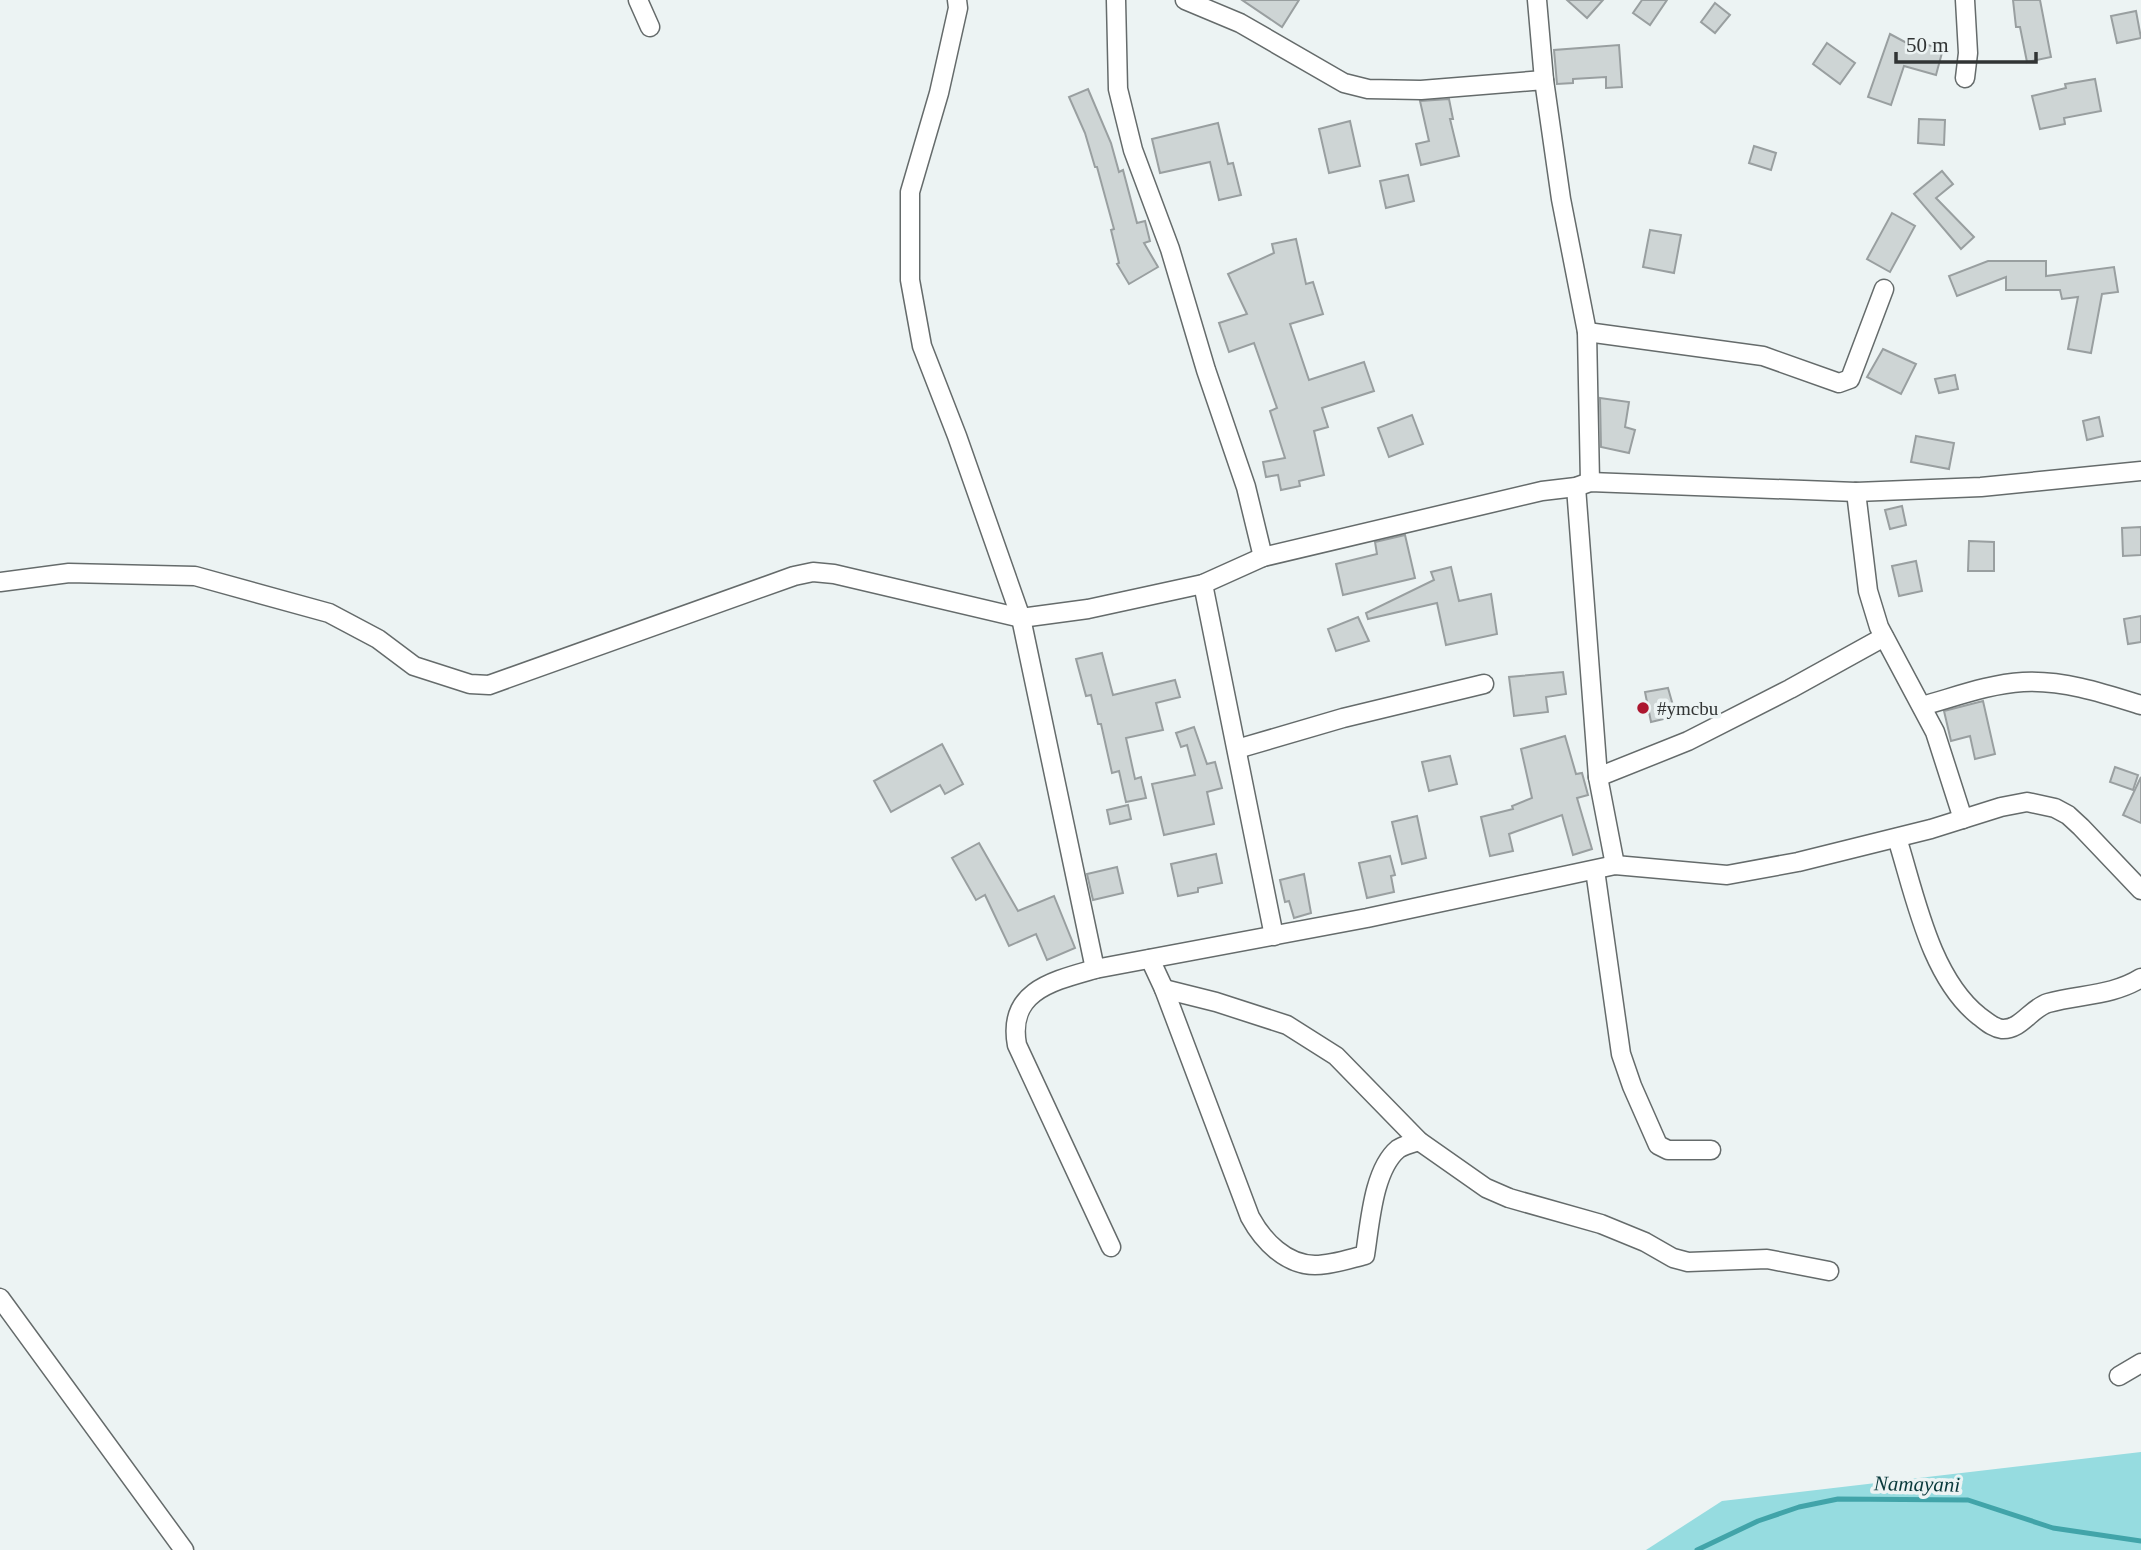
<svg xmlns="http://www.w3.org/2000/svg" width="2141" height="1550" font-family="Georgia,serif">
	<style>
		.green { fill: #96dce0 }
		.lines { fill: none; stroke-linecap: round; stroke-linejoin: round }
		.stream { stroke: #41a4a9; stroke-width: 5 }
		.building { fill: #ced5d5; stroke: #999fa0; stroke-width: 2 }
		.minor-casing { stroke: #656b6b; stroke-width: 21 }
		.minor { stroke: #fff; stroke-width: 18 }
		.poi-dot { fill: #ac162f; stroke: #ecf3f3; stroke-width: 2.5 }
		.labels { text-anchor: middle; stroke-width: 7; stroke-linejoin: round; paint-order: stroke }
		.poi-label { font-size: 19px; fill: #313434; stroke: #ecf3f3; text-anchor: start }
		.water-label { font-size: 21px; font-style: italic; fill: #09393b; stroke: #ecf3f3 }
	</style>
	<rect width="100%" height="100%" fill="#ecf3f3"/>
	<!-- green -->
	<polygon class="green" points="2141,1452 2141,1550 1646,1550 1722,1501"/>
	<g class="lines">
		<!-- stream -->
		<polyline class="stream" points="1697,1550 1758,1521 1799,1507 1838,1499 1968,1500 2053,1528 2141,1541"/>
	</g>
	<!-- building -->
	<g class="building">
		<polygon points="1242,0 1299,0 1282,27"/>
		<polygon points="1567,0 1603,0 1587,18"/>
		<polygon points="1642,0 1667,0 1650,25 1633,13"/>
		<polygon points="2013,0 2040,0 2051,57 2027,62 2020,27 2016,27"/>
		<polygon points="1715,3 1730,15 1715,33 1701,22"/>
		<polygon points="2136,11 2141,38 2117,43 2111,16"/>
		<polygon points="1890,34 1918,49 1920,43 1943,49 1936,75 1904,66 1891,105 1868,97"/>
		<polygon points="1827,43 1855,63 1840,84 1813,64"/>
		<polygon points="1619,45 1622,87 1606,88 1606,77 1573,79 1573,83 1557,84 1554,50"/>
		<polygon points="2095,79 2101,111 2064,118 2065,124 2040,129 2032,96 2066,88 2065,84"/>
		<polygon points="1088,89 1111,143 1119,172 1123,170 1137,223 1145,221 1150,241 1144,243 1158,267 1129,284 1117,264 1119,263 1111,230 1114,229 1097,167 1095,167 1085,133 1069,97"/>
		<polygon points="1449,99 1453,119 1450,119 1459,156 1421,165 1416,144 1429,141 1420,101"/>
		<polygon points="1919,119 1945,120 1944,145 1918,143"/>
		<polygon points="1350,121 1360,166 1329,173 1319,129"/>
		<polygon points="1218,123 1228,164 1233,163 1241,195 1219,200 1210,162 1160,173 1152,139"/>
		<polygon points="1754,146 1776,153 1771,170 1749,163"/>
		<polygon points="1942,171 1953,184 1936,198 1974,237 1961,249 1914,194"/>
		<polygon points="1408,175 1414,201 1386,208 1380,181"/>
		<polygon points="1892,213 1915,226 1890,272 1867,259"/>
		<polygon points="1650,230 1681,235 1674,273 1643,267"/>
		<polygon points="1296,239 1306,284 1313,282 1323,314 1290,324 1309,380 1364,362 1374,391 1322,408 1328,427 1314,431 1324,475 1299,481 1300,486 1281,490 1278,475 1266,477 1263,462 1285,458 1270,411 1277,408 1254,343 1229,352 1219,323 1247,314 1228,274 1274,253 1272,244"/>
		<polygon points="1988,261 2046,261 2046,276 2114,267 2118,292 2102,294 2091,353 2068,349 2078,297 2062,299 2060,290 2006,290 2006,277 1957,296 1949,276"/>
		<polygon points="1883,349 1916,364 1901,394 1867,377"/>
		<polygon points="1955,375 1958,389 1939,393 1935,379"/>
		<polygon points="1600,398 1629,402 1625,427 1635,430 1629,453 1601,447"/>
		<polygon points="1412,415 1423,444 1389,457 1378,428"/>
		<polygon points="2099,417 2103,436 2087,440 2083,421"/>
		<polygon points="1916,436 1954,443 1949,469 1911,462"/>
		<polygon points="1902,506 1906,525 1890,529 1885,510"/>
		<polygon points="2141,527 2141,555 2123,556 2122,528"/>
		<polygon points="1405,535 1415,578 1343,595 1336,564 1377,554 1375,542"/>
		<polygon points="1969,541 1994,542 1994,571 1968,571"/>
		<polygon points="1916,561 1922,591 1899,596 1892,566"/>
		<polygon points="1451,567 1459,601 1491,594 1497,634 1446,645 1437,603 1368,619 1366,613 1434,580 1431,572"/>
		<polygon points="2141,616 2141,642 2128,644 2124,619"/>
		<polygon points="1358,617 1369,641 1336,651 1328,629"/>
		<polygon points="1102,653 1113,695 1175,680 1180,697 1156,703 1163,730 1126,738 1135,779 1141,777 1146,798 1126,802 1119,771 1112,773 1101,724 1098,724 1091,695 1086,696 1076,659"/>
		<polygon points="1563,672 1566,694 1546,697 1548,712 1514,716 1509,677"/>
		<polygon points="1668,688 1676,716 1651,722 1645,692"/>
		<polygon points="1983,701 1995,754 1975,759 1970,736 1951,741 1944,711"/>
		<polygon points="1194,727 1207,764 1215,762 1222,788 1207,792 1214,824 1164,835 1152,784 1195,775 1187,745 1181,747 1176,733"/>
		<polygon points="1565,736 1576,774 1582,773 1588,795 1577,798 1592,849 1573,855 1562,815 1509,834 1513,851 1490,856 1481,817 1513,809 1512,806 1532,798 1521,749"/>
		<polygon points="942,744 963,784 945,794 940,785 891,812 874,781"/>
		<polygon points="1450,756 1457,784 1429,791 1422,762"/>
		<polygon points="2115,767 2138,775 2133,790 2110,782"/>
		<polygon points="2141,777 2141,823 2123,815"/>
		<polygon points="1128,805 1131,819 1110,824 1107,810"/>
		<polygon points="1417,816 1426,858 1402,864 1392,822"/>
		<polygon points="979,843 1018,911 1054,896 1075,948 1047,960 1036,934 1009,946 985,895 976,900 952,858"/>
		<polygon points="1216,854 1222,883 1198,888 1198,892 1178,896 1171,864"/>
		<polygon points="1390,856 1395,875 1391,876 1394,892 1367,898 1359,863"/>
		<polygon points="1117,867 1123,893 1093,900 1087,874"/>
		<polygon points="1304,874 1311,913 1294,918 1289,901 1285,902 1280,880"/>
	</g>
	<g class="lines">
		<defs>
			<g id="minor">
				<polyline points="638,0 650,27"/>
				<polyline points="957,0 958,8 939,93 910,192 910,280 922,346 957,436 1021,618 1095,969"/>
				<polyline points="1116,0 1118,89 1133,150 1170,249 1206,370 1246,487 1263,557"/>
				<polyline points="1185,0 1240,23 1344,83 1368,89 1421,90 1544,80 1561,199 1587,332 1590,482"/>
				<polyline points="1537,0 1544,80"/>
				<polyline points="1965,0 1968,53 1965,78"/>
				<polyline points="1587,332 1763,356 1839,383 1850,379 1884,289"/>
				<polyline points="1576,487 1598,777 1615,865"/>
				<polyline points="1856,492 1868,591 1879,627 1935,732 1963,819"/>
				<polyline points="0,582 69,573 195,576 329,613 378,639 414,666 470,684 489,685 794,576 813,572 834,574 1021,618 1088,609 1203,584 1263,557 1542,491 1576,487 1590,482 1856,492 1981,487 2141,471"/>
				<polyline points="1203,584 1274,936"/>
				<path d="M 1922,706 C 1955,697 1989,684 2023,682 C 2064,680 2103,693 2141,705"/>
				<polyline points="1237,749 1343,718 1484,684"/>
				<polyline points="1598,777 1688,741 1790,689 1884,637"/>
				<path d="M 1897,838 C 1915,895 1930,977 1979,1016 C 1986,1021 1993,1028 2002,1029 C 2021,1030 2031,1008 2048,1003 C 2080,994 2112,996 2141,978"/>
				<polyline points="1595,870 1621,1054 1632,1086 1658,1145 1668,1150 1711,1150"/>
				<path d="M 1150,959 L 1164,989 L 1250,1217 C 1263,1241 1286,1265 1315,1265 C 1332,1265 1349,1259 1365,1255 C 1370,1224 1373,1170 1398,1149 C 1404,1145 1412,1143 1419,1141"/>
				<polyline points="1164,989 1216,1002 1287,1025 1336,1056 1419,1141 1486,1188 1509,1198 1601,1224 1645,1242 1673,1258 1688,1262 1767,1259 1829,1271"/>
				<path d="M 1111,1247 L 1017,1045 C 1007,991 1053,981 1095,969 L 1367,918 L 1615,865 L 1727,875 L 1798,862 L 1931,829 L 2001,807 L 2027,802 L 2055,808 L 2068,815 L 2081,827 L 2141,890"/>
				<polyline points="0,1298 184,1550"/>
				<polyline points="2119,1376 2141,1363"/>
			</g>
		</defs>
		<!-- minor casing -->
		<use href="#minor" class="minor-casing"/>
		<!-- minor -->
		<use href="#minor" class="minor"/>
	</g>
	<!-- markers -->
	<circle class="poi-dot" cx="1643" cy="708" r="7"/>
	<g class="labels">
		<!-- poi labels -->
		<g class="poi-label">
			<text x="1657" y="715">#ymcbu</text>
		</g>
		<!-- water labels -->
		<g class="water-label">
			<text transform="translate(1917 1484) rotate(1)" y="7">Namayani</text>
		</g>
	</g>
	<!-- scale -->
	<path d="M1896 52v10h140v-10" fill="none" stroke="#313434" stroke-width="3.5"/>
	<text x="1906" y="52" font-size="21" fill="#313434" stroke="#ecf3f3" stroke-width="5" paint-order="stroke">50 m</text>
</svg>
